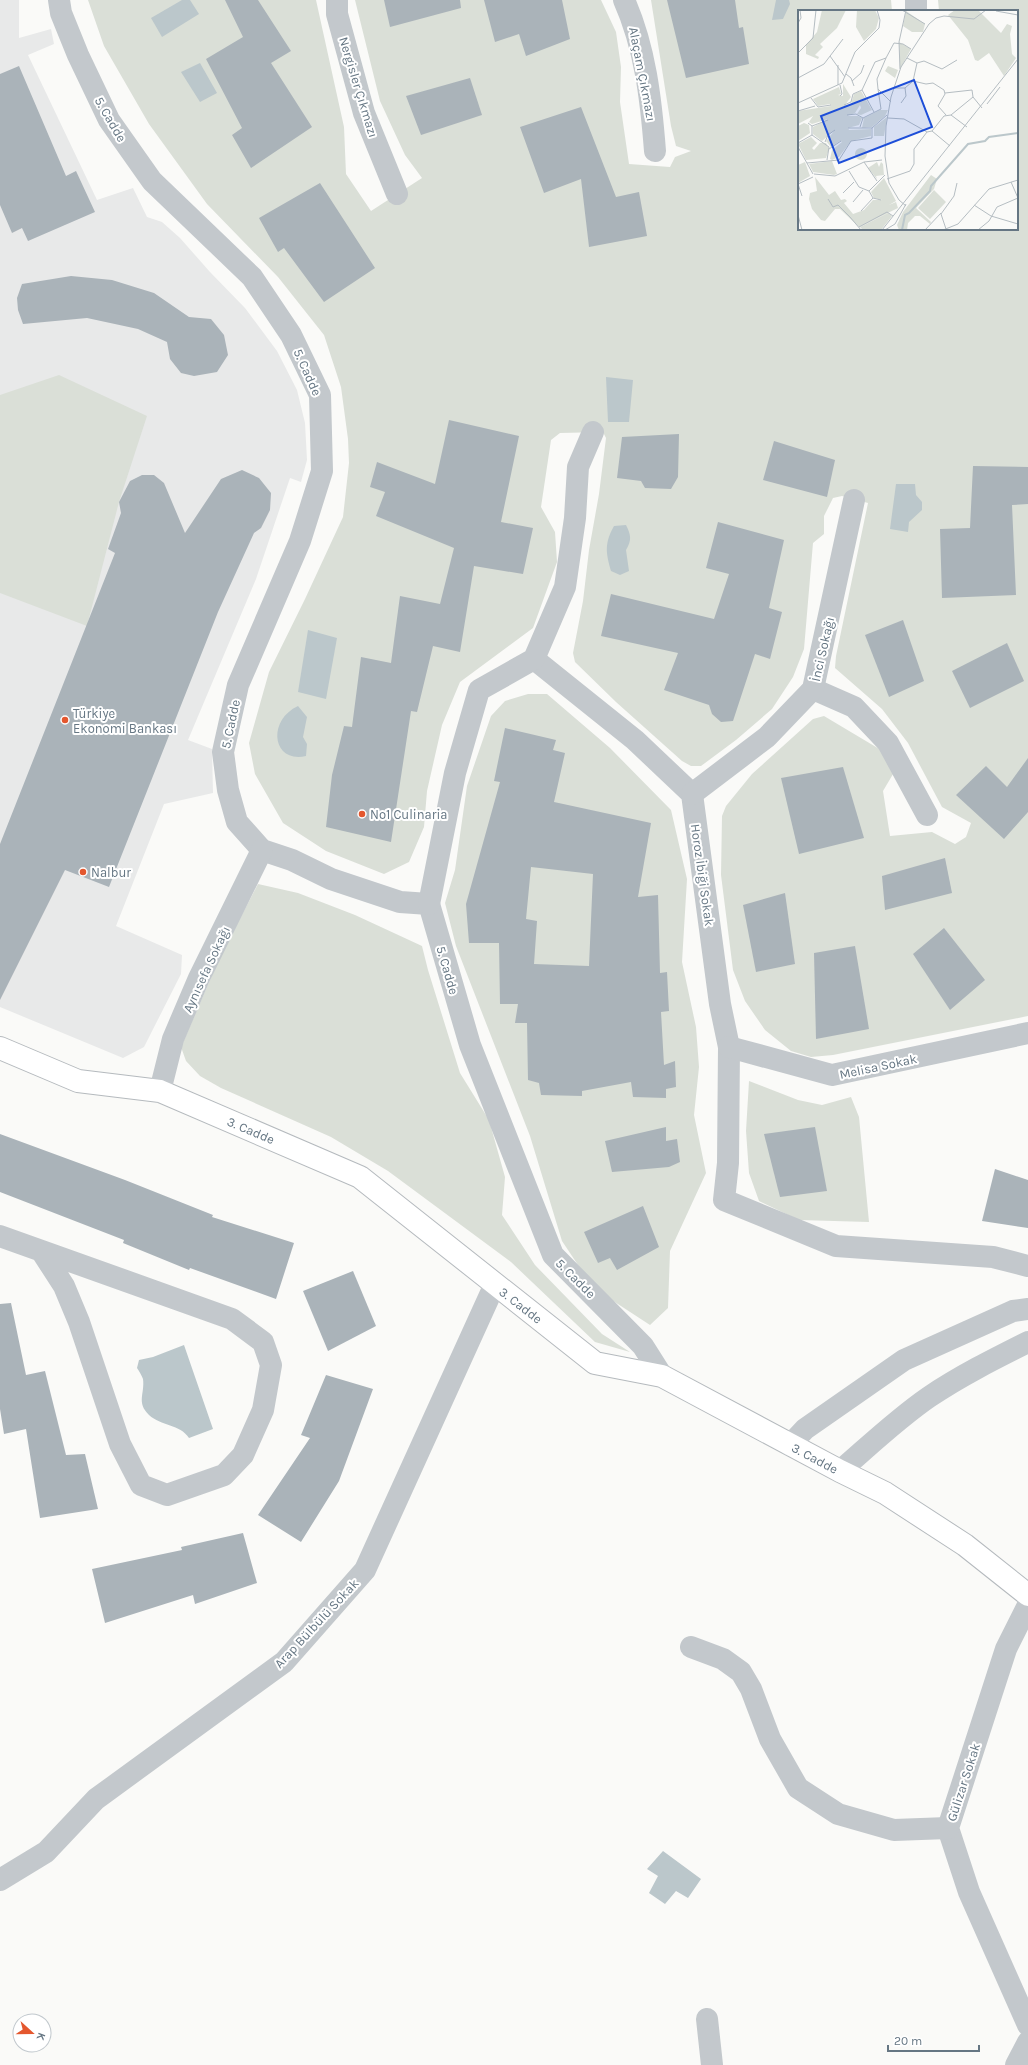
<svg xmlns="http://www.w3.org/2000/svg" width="1028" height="2065" font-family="Karla,sans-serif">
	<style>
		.built { fill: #e8e9e9 }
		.green { fill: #dadfd7 }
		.water { fill: #bbc7cb }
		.building { fill: #aab3b9; fill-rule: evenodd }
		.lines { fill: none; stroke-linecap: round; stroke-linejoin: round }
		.major-casing { stroke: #b5babe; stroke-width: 24 }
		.minor { stroke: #c3c8cc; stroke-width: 22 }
		.major { stroke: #fff; stroke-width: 22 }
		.poi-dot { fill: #e4572e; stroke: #fff; stroke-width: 1.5 }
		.labels { text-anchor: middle; stroke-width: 4; stroke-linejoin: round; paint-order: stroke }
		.street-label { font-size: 13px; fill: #657683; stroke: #fff }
		.poi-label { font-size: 13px; fill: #657683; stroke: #fff; text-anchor: start }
		.inset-river { fill: none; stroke: #bbc7cb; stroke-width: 2 }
		.inset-road { fill: none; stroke: #b5bdc2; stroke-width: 1 }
		.view { fill: #1d4ed8; fill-opacity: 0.15; stroke: #1d4ed8; stroke-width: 2 }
		.inset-edge { fill: none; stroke: #657683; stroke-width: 2 }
	</style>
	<rect width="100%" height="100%" fill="#fafaf8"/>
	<!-- built -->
	<polygon class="built" points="0,0 19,0 19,38 51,29 54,44 28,55 97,200 133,188 147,217 162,222 180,238 210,272 245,308 277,351 297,390 305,423 307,460 301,482 290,478 256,579 188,740 212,749 213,793 164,804 116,926 182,955 181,974 144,1047 123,1058 0,1007"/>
	<!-- green -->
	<g class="green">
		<polygon points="88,0 316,0 344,127 346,174 371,211 422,178 405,155 380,101 355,0 601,0 616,32 621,67 620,102 629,164 670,167 675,157 691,151 676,146 671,126 651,0 891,0 892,11 799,11 799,229 1017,229 1017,11 939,11 938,0 1028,0 1028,1016 833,1055 811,1057 791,1051 765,1030 745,1001 733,970 721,875 722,816 726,806 752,774 813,719 824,716 881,750 896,769 883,791 890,836 932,832 955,844 966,837 971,823 942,807 908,743 882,709 835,668 836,656 868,503 842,496 833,498 824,516 824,534 813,543 804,649 793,677 772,709 736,740 701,766 691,766 682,761 616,702 575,662 573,653 583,601 589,550 599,494 606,438 603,432 560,433 551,440 541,507 555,532 557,562 533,628 460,682 442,725 427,791 424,827 409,862 384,874 326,851 283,823 255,774 249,743 269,672 305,599 343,517 349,463 348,439 341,387 324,335 278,277 207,204 149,124 104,46"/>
		<polygon points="59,375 147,416 119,502 87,626 0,593 0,395"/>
		<polygon points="528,694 547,694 610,748 671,810 687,879 682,962 696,1027 699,1067 694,1115 706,1173 670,1251 668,1308 650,1325 601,1293 578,1265 562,1241 530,1136 456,946 445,903 455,870 467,786 491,716 505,701"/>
		<polygon points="258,884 298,893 355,915 422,946 428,970 460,1073 489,1120 505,1177 502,1215 535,1265 602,1334 630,1352 595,1342 511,1262 388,1171 331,1137 221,1088 200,1076 186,1061 181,1047 220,957"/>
		<polygon points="749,1081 798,1100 822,1105 851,1097 859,1117 869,1222 799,1220 759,1201 749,1173 746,1131"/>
	</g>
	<!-- water -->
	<g class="water">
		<polygon points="182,0 190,0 199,14 162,37 151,18"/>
		<polygon points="776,0 789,0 790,4 783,19 772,20"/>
		<polygon points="200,63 217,93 200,102 181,72"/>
		<polygon points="606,377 633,380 629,422 608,422"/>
		<polygon points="896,484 915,484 916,495 922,502 922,510 909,522 908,532 890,529"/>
		<path d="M 626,525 C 631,535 632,540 626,550 L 629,571 L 620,575 L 611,571 C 606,553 604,544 614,526 Z"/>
		<polygon points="308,630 337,638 326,699 298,692"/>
		<path d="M 298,706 L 307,717 L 303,737 L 307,744 L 306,756 C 273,764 266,721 298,706 Z"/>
		<path d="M 184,1345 L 213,1429 L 189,1438 C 180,1424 161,1426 149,1415 C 136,1402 145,1394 143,1379 C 142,1376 139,1371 137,1368 L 139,1360 L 153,1357 Z"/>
		<polygon points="663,1851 701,1879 688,1898 676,1891 665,1904 649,1893 658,1876 647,1869"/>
	</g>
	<!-- building -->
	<g class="building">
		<polygon points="225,0 258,0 291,51 271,63 312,127 251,168 232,135 242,128 206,59 243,37"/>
		<polygon points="384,0 460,0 461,8 390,27"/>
		<polygon points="484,0 562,0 570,39 526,56 519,34 495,42"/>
		<polygon points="667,0 735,0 739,28 743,27 749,64 686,78"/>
		<polygon points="19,66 66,176 76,171 95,212 28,241 22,228 12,233 0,205 0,74"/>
		<polygon points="470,78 482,115 421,135 406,96"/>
		<polygon points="581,107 616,197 639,192 647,236 589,247 581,179 544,193 520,127"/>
		<polygon points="320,183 375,268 324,302 284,248 278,252 259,218"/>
		<polygon points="71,276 112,280 154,293 189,317 211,319 224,335 228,355 217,372 194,376 181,373 170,359 167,342 138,329 87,318 23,324 18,310 17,298 22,284"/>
		<polygon points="449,420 519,436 501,522 533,528 523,574 474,566 460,652 433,646 417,712 411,711 391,842 326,827 332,775 344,726 352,727 361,657 391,663 400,596 440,604 454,548 376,516 385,492 370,487 377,462 435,484"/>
		<polygon points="679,434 678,477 671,489 645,488 641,481 617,478 622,437"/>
		<polygon points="774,441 835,460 827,497 763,480"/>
		<polygon points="973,466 1028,467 1028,504 1012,505 1016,595 942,598 940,529 970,528"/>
		<polygon points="242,470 259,478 271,493 270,510 261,528 254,533 218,612 109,887 65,870 0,1000 0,844 115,553 108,549 121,513 119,502 130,481 142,475 154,475 164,483 185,533 221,479"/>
		<polygon points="718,522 784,540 769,608 782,612 770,659 755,654 733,721 721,722 712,714 709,705 664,690 678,653 601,636 611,594 714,619 729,574 706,568"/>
		<polygon points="903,620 924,681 889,697 865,635"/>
		<polygon points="1007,643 1024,681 970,708 952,671"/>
		<path d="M 505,728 L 556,740 L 553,750 L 565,753 L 554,802 L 651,823 L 638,897 L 658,895 L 660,973 L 667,972 L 669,1011 L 661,1012 L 664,1065 L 675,1061 L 676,1087 L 666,1089 L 666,1098 L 633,1097 L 631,1082 L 582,1091 L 582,1096 L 541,1095 L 539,1083 L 528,1080 L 527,1023 L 515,1023 L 518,1004 L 500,1004 L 499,943 L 469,943 L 466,904 L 500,782 L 494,781 ZM 531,867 L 593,874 L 589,966 L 534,964 L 537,921 L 526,919 Z"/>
		<polygon points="1028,758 1028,812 1004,839 956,795 986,766 1007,787"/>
		<polygon points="843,767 864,838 799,854 781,778"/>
		<polygon points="945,858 952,893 885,910 882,876"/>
		<polygon points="785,893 795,964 756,972 743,905"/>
		<polygon points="944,928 985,980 950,1010 913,954"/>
		<polygon points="855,946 869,1029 816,1039 814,953"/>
		<polygon points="666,1127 666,1141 677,1139 680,1162 669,1167 612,1172 605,1141"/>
		<polygon points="815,1127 827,1191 780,1197 764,1134"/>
		<polygon points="0,1134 125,1180 213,1215 212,1217 294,1243 276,1299 190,1268 189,1270 123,1243 124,1240 0,1192"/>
		<polygon points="995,1169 1028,1180 1028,1228 982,1221"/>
		<polygon points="643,1206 659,1247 617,1270 610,1258 598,1263 584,1232"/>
		<polygon points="353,1271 376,1326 328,1351 303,1291"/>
		<polygon points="11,1303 26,1375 45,1371 66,1455 85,1454 98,1509 40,1518 26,1429 4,1434 0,1409 0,1304"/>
		<polygon points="326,1375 373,1389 339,1481 301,1542 258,1515 310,1438 301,1435"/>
		<polygon points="243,1533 257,1583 195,1604 193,1595 105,1623 92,1569 182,1550 181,1547"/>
	</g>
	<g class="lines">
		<defs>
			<polyline id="major" points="0,1048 78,1081 160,1091 360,1177 595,1363 662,1376 840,1471 885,1493 965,1545 1028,1595"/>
		</defs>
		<!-- major casing -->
		<use href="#major" class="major-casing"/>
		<!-- minor -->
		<g class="minor">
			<polyline points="59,0 61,13 78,55 109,120 152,181 252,277 291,335 320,395 322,471 300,541 238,685 223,752 228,790 237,822 262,850 292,860 331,879 400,902 429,904 470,1045 553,1255 643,1346 662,1376"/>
			<polyline points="337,0 337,14 364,113 397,194"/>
			<path d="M 624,0 C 645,47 651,99 655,151"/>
			<polyline points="916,11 916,0"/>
			<polyline points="534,659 635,740 692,794 720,1004 729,1047 728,1163 724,1200 836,1246 993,1257 1028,1266"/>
			<polyline points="813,689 854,707 888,743 927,815"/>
			<polyline points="692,794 767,737 813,689 854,500"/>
			<polyline points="429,904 455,773 479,690 534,659 565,587 575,518 578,467 593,432"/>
			<polyline points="729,1047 832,1075 1028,1033"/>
			<polyline points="160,1091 173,1039 199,978 262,850"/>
			<polyline points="0,1236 232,1319 263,1342 271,1365 263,1410 243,1455 224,1475 167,1495 141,1485 120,1444 79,1322 64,1286 42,1252"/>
			<polyline points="790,1445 805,1429 904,1360 1013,1311 1028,1309"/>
			<path d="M 840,1471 C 869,1446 897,1419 929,1397 C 960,1376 994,1359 1028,1342"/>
			<polyline points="1028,1605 1006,1649 948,1828 969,1892 1028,2025"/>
			<polyline points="691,1647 723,1659 741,1672 751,1689 770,1739 798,1788 838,1814 894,1830 948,1828"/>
			<polyline points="0,1880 46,1852 96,1799 284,1662 365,1570 495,1284"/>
			<polyline points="707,2019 712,2065"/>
			<polyline points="1016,2065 1028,2042"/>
		</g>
		<!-- major -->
		<use href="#major" class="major"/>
	</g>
	<!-- markers -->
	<g class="poi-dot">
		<circle cx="65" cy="720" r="4"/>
		<circle cx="362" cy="814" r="4"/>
		<circle cx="83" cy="872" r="4"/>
	</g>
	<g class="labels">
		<!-- street labels -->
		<g class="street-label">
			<text transform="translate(643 74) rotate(79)" y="5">Alaçam Çıkmazı</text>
			<text transform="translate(359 87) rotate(73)" y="5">Nergisler Çıkmazı</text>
			<text transform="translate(111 119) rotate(60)" y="5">5. Cadde</text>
			<text transform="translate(308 372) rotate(66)" y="5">5. Cadde</text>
			<text transform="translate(822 649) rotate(-77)" y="5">İnci Sokağı</text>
			<text transform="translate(230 724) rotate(-78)" y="5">5. Cadde</text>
			<text transform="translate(703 875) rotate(82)" y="5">Horoz İbiği Sokak</text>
			<text transform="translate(206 969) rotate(-65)" y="5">Aynısefa Sokağı</text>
			<text transform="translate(448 970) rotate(74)" y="5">5. Cadde</text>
			<text transform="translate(878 1066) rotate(-12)" y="5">Melisa Sokak</text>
			<text transform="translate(251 1130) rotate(23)" y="5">3. Cadde</text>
			<text transform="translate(576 1278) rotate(45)" y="5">5. Cadde</text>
			<text transform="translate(521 1305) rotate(38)" y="5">3. Cadde</text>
			<text transform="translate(815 1458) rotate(28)" y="5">3. Cadde</text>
			<text transform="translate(316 1623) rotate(-47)" y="5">Arap Bülbülü Sokak</text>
			<text transform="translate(963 1782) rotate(-72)" y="5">Gülizar Sokak</text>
		</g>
		<!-- poi labels -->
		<g class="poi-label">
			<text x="73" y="718">Türkiye<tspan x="73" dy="15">Ekonomi Bankası</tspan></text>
			<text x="370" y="819">No1 Culinaria</text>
			<text x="91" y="877">Nalbur</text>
		</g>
	</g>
	<!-- overview -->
	<g transform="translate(798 10)">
		<rect width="220" height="220" fill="#fafaf8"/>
		<path d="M 24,0 L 48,0 L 39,18 L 22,34 L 25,37 L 17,45 L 21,47 L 20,49 L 8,44 L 8,35 L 19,22 ZM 59,0 L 77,0 L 81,8 L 78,19 L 66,31 L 58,17 ZM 157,0 L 180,0 L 203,23 L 209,14 L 214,16 L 212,24 L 214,44 L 218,48 L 206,66 L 191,43 L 180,51 L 177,50 L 170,30 L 150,5 ZM 108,1 L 127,14 L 125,22 L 114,22 L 105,16 ZM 101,32 L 113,39 L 102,59 ZM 90,56 L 100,60 L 97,68 L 87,61 ZM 45,74 L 53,87 L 47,95 L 53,94 L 56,84 L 63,81 L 74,100 L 63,105 L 59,104 L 63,98 L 62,95 L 57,103 L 49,106 L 60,106 L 64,108 L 61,115 L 50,118 L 51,120 L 73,119 L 73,126 L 53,131 L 41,147 L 34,150 L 32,149 L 34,140 L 44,132 L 42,131 L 33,137 L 28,131 L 37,120 L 24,131 L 15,124 L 15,117 L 30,109 L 14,114 L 11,112 L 15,106 L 0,114 L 0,101 L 33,96 L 32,94 L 20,96 L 15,89 L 41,77 L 43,84 L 40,85 L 45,86 ZM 82,100 L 90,100 L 87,106 L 74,117 L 64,118 L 66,108 ZM 89,107 L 86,126 L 76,126 L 76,117 ZM 6,113 L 11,115 L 12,123 L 0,131 L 0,116 ZM 13,127 L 19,133 L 14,138 L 16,140 L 22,133 L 28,133 L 31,139 L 28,148 L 8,150 L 0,134 ZM57 144a6 6 0 1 1 12 0a6 6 0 1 1-12 0ZM 34,151 L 39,164 L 36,165 L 15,162 L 11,154 ZM 7,152 L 12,166 L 0,173 L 0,155 ZM 79,152 L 81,157 L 83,152 L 85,154 L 86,165 L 78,166 L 79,169 L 70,158 ZM 133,165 L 139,169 L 136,179 L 118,198 L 133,212 L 132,214 L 122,206 L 117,206 L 110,213 L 109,220 L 101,220 L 99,215 L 105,202 ZM 17,167 L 31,185 L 37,181 L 43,190 L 47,189 L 49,191 L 46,193 L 55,204 L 66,200 L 75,190 L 84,190 L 76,188 L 73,182 L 86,168 L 98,191 L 91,195 L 98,192 L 100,198 L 61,217 L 42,199 L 37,199 L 27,211 L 23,210 L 14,199 L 11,189 L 12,183 L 19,181 ZM 136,180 L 148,192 L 132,209 L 120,198 ZM 90,203 L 94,206 L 83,220 L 65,220 L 62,217 Z" fill="#dadfd7"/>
		<path class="inset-river" d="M 104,220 L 107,205 L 111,203 L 132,181 L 133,176 L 170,134 L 187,131 L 191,127 L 220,123"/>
		<path class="inset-road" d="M 104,0 L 127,14M 198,1 L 220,5M 0,13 L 3,8 L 2,0M 0,43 L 15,28 L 18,0M 32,46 L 47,67M 109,48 L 119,53 L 115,71M 119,53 L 126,51 L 144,59 L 159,50M 40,55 L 40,75M 102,59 L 101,32 L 108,0M 48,64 L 53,68 L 56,76M 0,68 L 26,54 L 45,29M 54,71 L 63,63 L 66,55M 42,75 L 44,84 L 42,86M 96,78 L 107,78 L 115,71 L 128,74 L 135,73 L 146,80 L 147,84 L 140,96 L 148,105M 80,79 L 79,69 L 88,48M 64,80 L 77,52 L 88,48 L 96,33 L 105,34 L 113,39M 64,80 L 76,102M 147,83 L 174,80 L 175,87 L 184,98M 13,88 L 20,97 L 33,95M 0,93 L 44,73 L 57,42 L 81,18 L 82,10 L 79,0M 103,93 L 108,86 L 107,78M 189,94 L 202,77M 46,95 L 53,92 L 55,84 L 64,80M 0,101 L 17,96M 49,105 L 58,104 L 65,108M 153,105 L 169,117M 90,108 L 106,109 L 129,122M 10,113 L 14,116 L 14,125 L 31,137 L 29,150M 14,116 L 30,110M 62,117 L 65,108 L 83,99 L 80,79 L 93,92M 50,118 L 74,118M 134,121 L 152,136M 129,122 L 134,121 L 146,106 L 153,105 L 175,87M 27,132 L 30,125 L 37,120M 0,133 L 14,125M 0,137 L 15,164M 31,139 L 43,131M 66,152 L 79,171M 9,153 L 41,150 L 53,131 L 74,128 L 74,118 L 89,105M 51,161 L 61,177 L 71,181 L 75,188 L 83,190M 16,164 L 37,166 L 66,152 L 84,150M 89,169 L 112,161 L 116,154 L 116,139 L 129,122M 213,172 L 220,188M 0,174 L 15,167M 0,174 L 4,186M 71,181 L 87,165M 45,183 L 56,172M 30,189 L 35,197 L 40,195 L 52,207 L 63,220M 55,192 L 65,180M 176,195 L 193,206 L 220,214M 108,196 L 101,190 L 91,173 L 87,146 L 88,116 L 93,87 L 103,57 L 131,14 L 138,8 L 146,6 L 176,9 L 188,0M 63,201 L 75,188M 0,205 L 4,220M 61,217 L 89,202 L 95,206M 148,219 L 143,204 L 156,186 L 159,173M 84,220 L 220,49M 87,220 L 97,214 L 108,194M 127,220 L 143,203M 145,220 L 160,214 L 191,179 L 220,170M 180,220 L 191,211 L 199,197 L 220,188"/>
		<path class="view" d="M 116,70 L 134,117 L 41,153 L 23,106 Z"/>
		<rect width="220" height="220" class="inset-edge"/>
	</g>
	<!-- north arrow -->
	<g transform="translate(32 2033) rotate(111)"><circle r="19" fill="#ffffff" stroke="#c1c8cd"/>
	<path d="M0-3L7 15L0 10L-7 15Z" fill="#e4572e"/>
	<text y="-6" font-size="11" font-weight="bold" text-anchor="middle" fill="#657683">K</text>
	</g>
	<!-- scale -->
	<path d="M888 2045v6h91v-6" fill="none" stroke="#657683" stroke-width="2"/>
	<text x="894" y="2045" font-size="12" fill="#657683" stroke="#ffffff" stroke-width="3" paint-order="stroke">20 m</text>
</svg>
